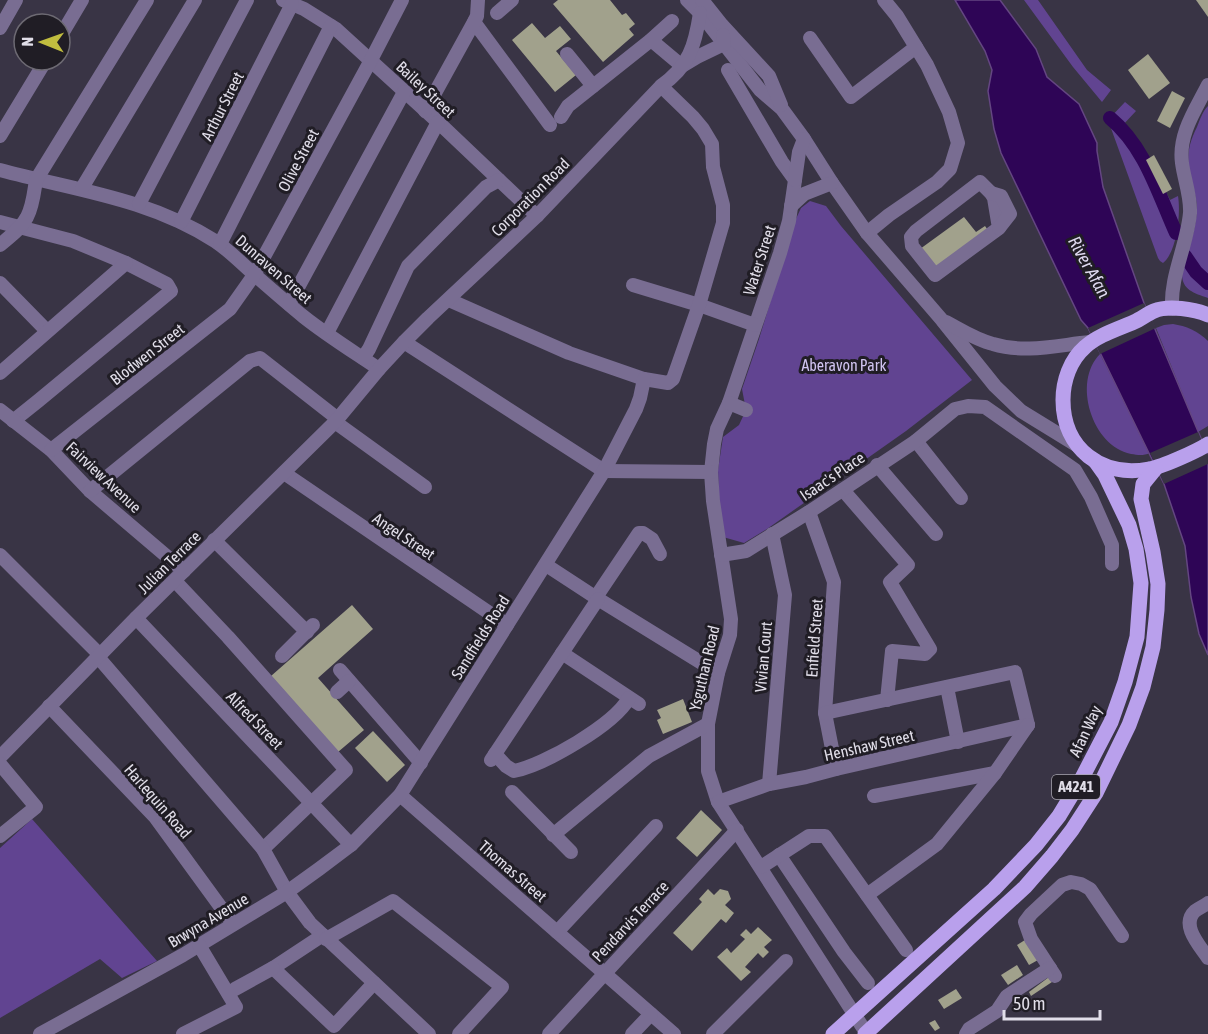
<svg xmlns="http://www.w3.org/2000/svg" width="1208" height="1034" font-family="'Asap Condensed',sans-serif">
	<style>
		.green { fill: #614491 }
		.water { fill: #2e0556; stroke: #644682; stroke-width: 1.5 }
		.pier { fill: #393445 }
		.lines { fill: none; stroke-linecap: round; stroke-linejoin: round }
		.canal { stroke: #2e0556; stroke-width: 14 }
		.building { fill: #a1a18c }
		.minor { stroke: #796d92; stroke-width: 14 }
		.major { stroke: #b9a0ec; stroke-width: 15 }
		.labels { text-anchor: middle; stroke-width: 6; stroke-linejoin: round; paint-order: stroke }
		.shield { fill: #201d25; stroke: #a7a4ae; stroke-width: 1.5 }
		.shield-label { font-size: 15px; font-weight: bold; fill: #e1dee9 }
		.street-label { font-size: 16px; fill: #e1dee9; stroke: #201d25 }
		.park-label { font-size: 16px; fill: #d0c3f0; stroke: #201d25 }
		.water-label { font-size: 18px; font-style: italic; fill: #ded8ef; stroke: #201d25 }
	</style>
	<rect width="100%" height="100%" fill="#393445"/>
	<!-- green -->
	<g class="green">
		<polygon points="1024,0 1038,0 1087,70 1111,90 1102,102 1073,67"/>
		<path d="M 1125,102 L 1136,111 L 1122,126 L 1139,147 L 1163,193 L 1166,192 L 1170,200 L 1178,196 C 1181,213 1177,252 1163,263 L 1160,261 L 1158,258 L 1108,120 Z"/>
		<path d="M 1208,106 L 1208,298 C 1194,293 1182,290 1182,274 C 1187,253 1196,231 1197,209 C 1197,200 1194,191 1192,181 C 1186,160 1187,147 1197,127 C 1200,120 1202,112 1208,106 Z"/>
		<polygon points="810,201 826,206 841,226 972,380 906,431 767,529 744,543 723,537 719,497 718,470 723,437 739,425 746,410 742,389 759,339 795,221 801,208"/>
		<path d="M 1173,324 C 1186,326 1198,331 1208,341 L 1208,426 L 1198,432 L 1156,328 L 1164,325 Z"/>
		<path d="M 1100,354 L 1150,453 C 1143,456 1138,455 1131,454 C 1092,446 1072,382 1100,354 Z"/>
		<polygon points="32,819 157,961 122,978 100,959 0,1018 0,848"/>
	</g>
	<!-- water -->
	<polygon class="water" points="955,0 1000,0 1036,49 1047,77 1079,104 1097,143 1097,151 1103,187 1144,303 1208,455 1208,655 1199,634 1191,597 1185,546 1164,484 1088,328 1081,320 1001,153 994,129 988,91 992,70 985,51"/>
	<!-- pier -->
	<g class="pier">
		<polygon points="1144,303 1156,328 1100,354 1088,328"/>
		<polygon points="1198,432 1208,455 1208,464 1164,484 1150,453"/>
	</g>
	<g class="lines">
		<!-- canal -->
		<g class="canal">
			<path d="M 1110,118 C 1145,147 1158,193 1176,233"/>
			<polyline points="1185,256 1196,272 1208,283"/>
		</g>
	</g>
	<!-- building -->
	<g class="building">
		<polygon points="558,0 610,0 622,15 626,13 635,24 629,29 634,35 603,62 553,4"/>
		<polygon points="1196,0 1208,0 1208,17"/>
		<polygon points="532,23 545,38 560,26 571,39 556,51 576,75 555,92 512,40"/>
		<polygon points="1148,54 1170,83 1149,99 1128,70"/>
		<polygon points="1172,91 1185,98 1170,128 1157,121"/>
		<polygon points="1154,155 1172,189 1163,194 1146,160"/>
		<polygon points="964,217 976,232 985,226 990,233 937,272 920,249"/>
		<polygon points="352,605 373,629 318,678 364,730 338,752 271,676"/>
		<polygon points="683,699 692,722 663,734 657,720 661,718 657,710"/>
		<polygon points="373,731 405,765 387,782 355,748"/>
		<polygon points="701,810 722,830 697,857 676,838"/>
		<polygon points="708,889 714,895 720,889 728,891 731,899 725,905 734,913 726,923 721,919 692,951 673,933 702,902 699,899"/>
		<polygon points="758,927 772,940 764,947 769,952 763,958 758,953 745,967 751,972 741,981 717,957 727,948 731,953 745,939 740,935 746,929 751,934"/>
		<polygon points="1025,940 1038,960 1029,965 1017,945"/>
		<polygon points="1017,965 1023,975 1008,985 1001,975"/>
		<polygon points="1049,977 1052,982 1031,996 1029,992"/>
		<polygon points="956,989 962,998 944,1009 938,1000"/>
		<polygon points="935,1020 940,1028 935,1031 929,1023"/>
	</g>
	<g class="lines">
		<!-- minor -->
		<g class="minor">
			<polyline points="283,0 304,9 336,29 438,122 537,216"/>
			<polyline points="687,0 700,13 760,90 782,109 804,139 832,183 867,233 942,320 995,386 1021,411 1078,446"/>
			<polyline points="702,0 722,25 769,76 781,105"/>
			<polyline points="497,13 512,0"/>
			<polyline points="474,22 550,125"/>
			<polyline points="0,28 16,0"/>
			<polyline points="60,37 82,0"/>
			<polyline points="810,38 851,97 916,47"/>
			<polyline points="651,40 682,66 697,57 724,44 723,35"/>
			<polyline points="567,54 593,86"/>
			<polyline points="728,70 782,162 795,180 789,221 780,253 729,403 717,429 714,444 711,472 713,501 731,619 730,635 718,673 708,724 708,771 718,802 867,1034"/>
			<polyline points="425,111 474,22 477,16 478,0"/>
			<polyline points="561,117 568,106 651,40 672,21"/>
			<polyline points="0,136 46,60"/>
			<path d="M 0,170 C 74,190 148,198 215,241 C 230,251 242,264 256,276 C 272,290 288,304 304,317 C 328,336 354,352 379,369"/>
			<polyline points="795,180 799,152 804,139"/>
			<polygon points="980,182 991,193 994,198 999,228 935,275 912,246 911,237 916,231"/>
			<polyline points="82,188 195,0"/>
			<polyline points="991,193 1001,196 1010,214 999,228"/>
			<polyline points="139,204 247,0"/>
			<polyline points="791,206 804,194 832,183"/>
			<polyline points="0,222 73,241 126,263 167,284 171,291 38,401 13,421"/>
			<polyline points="181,222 292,4"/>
			<polyline points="867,233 889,215 937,182 950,169 958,143 949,112 927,65 897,16 884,0"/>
			<polyline points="220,244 331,26"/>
			<path d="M 0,245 C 9,237 21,229 27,217 C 33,206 34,192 36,180 L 147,0"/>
			<polyline points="0,283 47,331"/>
			<polyline points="633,285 699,305 755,325"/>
			<polyline points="449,300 569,353 644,379 668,383 673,379 699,305 723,223 723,205 713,167 712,144 703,129 693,117 661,86"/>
			<polyline points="289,304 404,92"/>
			<path d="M 1172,309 C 1170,276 1187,246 1190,213 C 1191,196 1184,179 1182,163 C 1178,134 1196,109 1208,85"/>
			<path d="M 946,322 C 961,330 976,340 993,344 C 1025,354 1058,345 1090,342"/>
			<polyline points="327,333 438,122"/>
			<polyline points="404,342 604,471"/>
			<polyline points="363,358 369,349 408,266 486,187 499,180"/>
			<polyline points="0,373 126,263"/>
			<polyline points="729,403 746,410"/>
			<polyline points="0,410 51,450 90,491 184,571"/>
			<polyline points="335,422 425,487"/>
			<polyline points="916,441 961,498"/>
			<polyline points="51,450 230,309 254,275 371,60 402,0"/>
			<polyline points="877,465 936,534"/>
			<polyline points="604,471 711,472"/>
			<polyline points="284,473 507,625"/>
			<polyline points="843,490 908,565 890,582 930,649 925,654 892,651 887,700"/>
			<polyline points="90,491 250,361 260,358 338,419"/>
			<polyline points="809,512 834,582 825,713 836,769"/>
			<polyline points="214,540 307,632"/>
			<polyline points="0,555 100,655"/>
			<polyline points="721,555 746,551 809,512 916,441 955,409 968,406 985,407 1075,470 1091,497 1112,545 1112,564"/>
			<polyline points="546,565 598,599 718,673"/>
			<polyline points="175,581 228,637 346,770 263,849"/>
			<polyline points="596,597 639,533 643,533 652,539 660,554"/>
			<polyline points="136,618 351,845"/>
			<polyline points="562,653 639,704"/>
			<polyline points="282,656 313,625"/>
			<polyline points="98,657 263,849 287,892 310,923 429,1034"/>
			<polyline points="340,670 421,763"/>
			<polyline points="947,687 958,742"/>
			<polyline points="337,692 349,681"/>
			<polyline points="49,706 155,817 233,924"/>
			<polyline points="825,713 1015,672 1028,725"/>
			<path d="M 495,754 L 506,766 L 514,771 C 544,765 614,725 629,698"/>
			<path d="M 0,757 L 136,618 L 335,422 L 379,369 L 404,342 L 428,318 L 537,216 L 661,86 C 689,66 695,46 700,13"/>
			<polyline points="491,760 598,599"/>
			<polyline points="0,764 36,807 0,836"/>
			<polyline points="769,784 785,595 772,534"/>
			<polyline points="512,792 571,852"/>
			<polyline points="400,795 674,1034"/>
			<polyline points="874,796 995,773"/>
			<polyline points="718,802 769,784 806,777 836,769 1028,725"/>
			<polyline points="553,835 649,756 708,724"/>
			<polyline points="779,855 844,952 868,983"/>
			<polyline points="761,867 809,836 825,836 906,950"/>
			<polyline points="867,895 937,844 995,773 1028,725"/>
			<path d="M 1208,903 C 1204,906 1199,908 1195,911 C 1180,925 1200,946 1208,958"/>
			<polyline points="557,932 656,826"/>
			<polyline points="323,935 273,968 334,1026 374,983"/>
			<polyline points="326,939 393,901 502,987 459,1034"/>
			<polyline points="1055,976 1031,939 1025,922 1031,914 1062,885 1071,882 1081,884 1090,889 1122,936"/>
			<polyline points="235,989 273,968"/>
			<polyline points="40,1034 183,955 287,892 319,869 351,845 400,795 604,471 636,409 640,398 644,379"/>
			<polyline points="183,1034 236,1007 199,945"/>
			<polyline points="549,1034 737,830"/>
			<polyline points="632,1034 651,1014"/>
			<polyline points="713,1034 786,961"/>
			<polyline points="966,1034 969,1029 997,1011 1007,996 1050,968"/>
		</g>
		<!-- major -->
		<g class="major">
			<path d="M 1208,315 C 1195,309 1168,305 1154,311 C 1147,314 1141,319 1134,322 C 1118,329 1098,335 1085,347 C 1070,360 1063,381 1063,400 C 1063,449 1102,478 1149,469 C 1162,467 1197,451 1208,444"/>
			<polyline points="833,1034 994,889 1036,845 1059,816 1082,778 1111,722 1125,682 1137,637 1141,583 1136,549 1129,525 1105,475 1095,461"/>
			<polyline points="865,1034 1025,887 1052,856 1072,830 1096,793 1129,725 1143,687 1153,647 1157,610 1158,584 1153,552 1141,499 1143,484 1156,468"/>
		</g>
	</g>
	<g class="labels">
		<!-- shield labels -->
		<rect class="shield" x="1052" y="775" width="48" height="24" rx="4.5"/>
		<g class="shield-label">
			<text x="1076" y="792">A4241</text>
		</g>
		<!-- street labels -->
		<g class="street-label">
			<text transform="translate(426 89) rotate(43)" y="6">Bailey Street</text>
			<text transform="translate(222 106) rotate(-63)" y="6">Arthur Street</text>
			<text transform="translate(298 160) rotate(-62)" y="6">Olive Street</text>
			<text transform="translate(530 197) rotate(-45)" y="6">Corporation Road</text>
			<text transform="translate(759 260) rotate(-72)" y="6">Water Street</text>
			<text transform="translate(274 269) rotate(41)" y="6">Dunraven Street</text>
			<text transform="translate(147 354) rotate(-38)" y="6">Blodwen Street</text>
			<text transform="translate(832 476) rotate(-34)" y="6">Isaac's Place</text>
			<text transform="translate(104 477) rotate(43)" y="6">Fairview Avenue</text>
			<text transform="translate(404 536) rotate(34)" y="6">Angel Street</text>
			<text transform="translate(169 562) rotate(-45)" y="6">Julian Terrace</text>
			<text transform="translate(480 637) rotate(-58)" y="6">Sandfields Road</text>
			<text transform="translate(814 638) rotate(-86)" y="6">Enfield Street</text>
			<text transform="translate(763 657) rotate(-85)" y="6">Vivian Court</text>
			<text transform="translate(704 668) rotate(-77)" y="6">Ysguthan Road</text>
			<text transform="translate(255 720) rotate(46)" y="6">Alfred Street</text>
			<text transform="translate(1085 731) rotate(-65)" y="6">Afan Way</text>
			<text transform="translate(869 745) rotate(-13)" y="6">Henshaw Street</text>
			<text transform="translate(158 801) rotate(49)" y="6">Harlequin Road</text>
			<text transform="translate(513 871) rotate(41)" y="6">Thomas Street</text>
			<text transform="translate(208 920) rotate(-31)" y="6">Brwyna Avenue</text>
			<text transform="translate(630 921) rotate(-47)" y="6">Pendarvis Terrace</text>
		</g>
		<!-- park labels -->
		<g class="park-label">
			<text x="844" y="371">Aberavon Park</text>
		</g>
		<!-- water labels -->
		<g class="water-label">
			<text transform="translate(1089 267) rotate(61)" y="6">River Afan</text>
		</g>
	</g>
	<!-- north arrow -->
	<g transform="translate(42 42) rotate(271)"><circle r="28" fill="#201d25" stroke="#6d6a73" stroke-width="1.5"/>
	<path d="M0-4.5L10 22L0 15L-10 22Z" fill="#c1bd3f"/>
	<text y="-9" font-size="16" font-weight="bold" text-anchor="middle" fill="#e1dee9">N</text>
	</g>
	<!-- scale -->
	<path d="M1004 1010v9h96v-9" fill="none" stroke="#e1dee9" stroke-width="3"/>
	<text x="1013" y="1010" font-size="18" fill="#e1dee9" stroke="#201d25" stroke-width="4.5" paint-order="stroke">50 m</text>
</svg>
